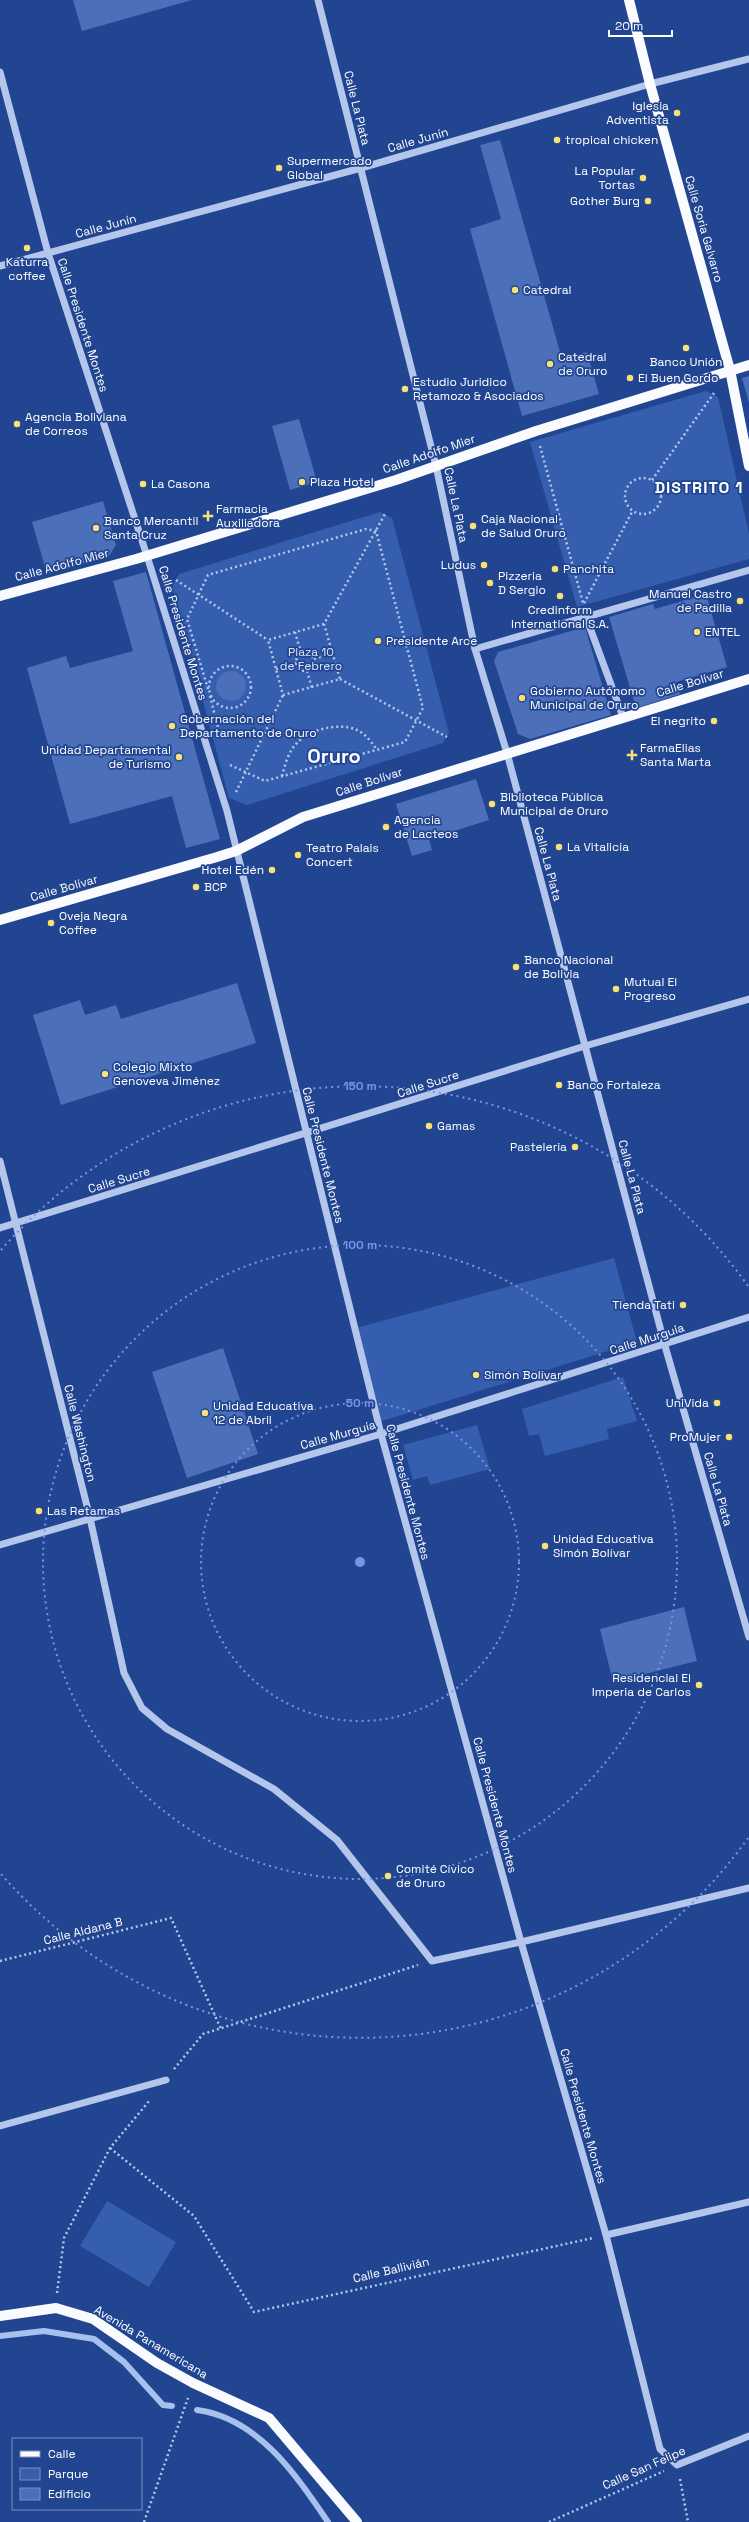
<svg xmlns="http://www.w3.org/2000/svg" width="749" height="2522" font-family="'Space Grotesk',sans-serif">
	<style>
		.green { fill: #365eae }
		.lines { fill: none; stroke-linecap: round; stroke-linejoin: round }
		.stream { stroke: #a8c0ed; stroke-width: 6 }
		.building { fill: #4b6fb8 }
		.path { stroke: #b4c6ec; stroke-width: 2.5; stroke-dasharray: 2 3; stroke-linecap: butt }
		.minor { stroke: #b4c6ec; stroke-width: 7 }
		.major { stroke: #f9fbff; stroke-width: 10 }
		.ring { fill: none; stroke: #7795e8; stroke-width: 2; stroke-dasharray: 2 4 }
		.poi-dot { fill: #f8e276; stroke: #224591; stroke-width: 1.5 }
		.labels { text-anchor: middle; stroke-width: 3.5; stroke-linejoin: round; paint-order: stroke }
		.poi-label { font-size: 12px; fill: #fff; stroke: #224591; text-anchor: start }
		.street-label { font-size: 12px; fill: #fff; stroke: #224591 }
		.park-label { font-size: 12px; fill: #d9e4f9; stroke: #224591 }
		.district-label { font-size: 16px; font-weight: bold; letter-spacing: 1px; fill: #fff; stroke: #224591 }
		.town-label { font-size: 20px; font-weight: bold; fill: #fff; stroke: #224591 }
		.centre { fill: #7795e8; stroke: #224591; stroke-width: 2 }
		.ring-label { font-size: 12px; text-anchor: middle; font-weight: bold; fill: #7795e8; stroke: #224591; stroke-width: 3.5; stroke-linejoin: round; paint-order: stroke }
	</style>
	<rect width="100%" height="100%" fill="#224591"/>
	<!-- green -->
	<g class="green">
		<polygon points="706,391 718,397 749,534 749,559 577,607 530,442"/>
		<polygon points="380,512 392,518 449,733 443,743 247,805 229,798 172,586 179,574"/>
		<polygon points="614,1258 637,1342 379,1422 356,1328"/>
		<polygon points="623,1377 637,1421 607,1429 609,1439 545,1456 539,1434 529,1436 522,1409"/>
		<polygon points="477,1425 490,1469 430,1485 427,1476 413,1480 403,1445"/>
		<polygon points="107,2201 176,2242 149,2287 80,2246"/>
	</g>
	<g class="lines">
		<!-- stream -->
		<g class="stream">
			<polyline points="0,2336 44,2331 94,2339 124,2362 163,2405 172,2406"/>
			<path d="M 197,2410 C 258,2418 296,2475 328,2522"/>
		</g>
	</g>
	<!-- building -->
	<g class="building">
		<polygon points="73,0 192,0 82,31"/>
		<polygon points="500,140 562,359 587,352 599,394 522,416 470,229 501,219 480,145"/>
		<polygon points="749,376 749,403 742,378"/>
		<polygon points="299,419 317,482 290,490 272,426"/>
		<polygon points="103,501 116,545 109,556 47,574 32,522"/>
		<polygon points="146,572 220,839 186,848 172,796 70,824 27,668 66,656 70,668 133,651 113,581"/>
		<polygon points="706,594 727,667 676,682 680,694 636,708 609,617 653,604 655,609"/>
		<polygon points="585,627 611,715 530,739 518,734 494,661 498,652"/>
		<circle cx="231" cy="686" r="15"/>
		<polygon points="476,779 489,820 429,839 432,850 412,856 396,804"/>
		<polygon points="237,983 256,1043 61,1105 33,1015 80,1000 85,1015 116,1005 121,1019"/>
		<polygon points="223,1348 258,1454 187,1478 152,1372"/>
		<polygon points="684,1607 697,1661 613,1682 600,1629"/>
	</g>
	<g class="lines">
		<!-- path -->
		<g class="path">
			<polyline points="540,446 583,603"/>
			<circle cx="643" cy="496" r="18"/>
			<polyline points="652,480 714,393"/>
			<polyline points="176,580 268,640"/>
			<polyline points="584,603 632,512"/>
			<polyline points="324,624 268,640 283,695 340,679 324,624 385,514"/>
			<polyline points="295,632 301,653"/>
			<circle cx="305" cy="662" r="9"/>
			<polyline points="314,659 333,653"/>
			<circle cx="230" cy="687" r="21"/>
			<polyline points="276,669 296,663"/>
			<polyline points="307,671 312,688"/>
			<polyline points="340,679 447,737"/>
			<polyline points="208,689 187,619 208,575 366,529 376,531 423,708 405,742 265,781 228,764"/>
			<polyline points="210,696 220,736"/>
			<path d="M 282,776 C 285,765 288,752 297,743 C 310,729 339,722 357,730 C 366,734 372,743 377,750"/>
			<polyline points="236,792 283,695"/>
			<polyline points="0,1961 171,1918 221,2029"/>
			<polyline points="174,2069 203,2034 418,1965"/>
			<polyline points="110,2148 194,2216 254,2312 593,2238"/>
			<polyline points="57,2293 64,2238 110,2148 150,2100"/>
			<polyline points="680,2479 688,2522"/>
			<polyline points="144,2522 188,2398"/>
			<polyline points="549,2522 664,2471"/>
		</g>
		<!-- minor -->
		<g class="minor">
			<polyline points="318,0 436,466 475,649 507,753 665,1346 749,1637"/>
			<polyline points="0,72 48,253 147,556 227,811 381,1434 521,1942 606,2235 660,2449 677,2465 749,2436"/>
			<polyline points="0,266 361,168 650,84 749,59"/>
			<polyline points="586,617 623,717"/>
			<polyline points="475,649 749,570"/>
			<polyline points="0,1161 90,1518 124,1673 142,1708 167,1729 274,1789 337,1840 432,1961 521,1942 749,1888"/>
			<polyline points="0,1228 585,1046 749,999"/>
			<polyline points="0,1545 381,1434 749,1317"/>
			<polyline points="0,2126 166,2080"/>
			<polyline points="606,2235 749,2202"/>
		</g>
		<!-- major -->
		<g class="major">
			<polyline points="629,0 650,84 730,370 749,466"/>
			<polyline points="0,596 136,559 396,480 536,431 749,365"/>
			<polyline points="0,920 217,857 236,851 303,817 749,679"/>
			<polyline points="0,2316 56,2308 93,2319 157,2363 193,2383 269,2418 357,2522"/>
		</g>
	</g>
	<!-- distance rings -->
	<g class="ring">
		<circle cx="360" cy="1562" r="159"/>
		<circle cx="360" cy="1562" r="317"/>
		<path d="M748 1838A476 476 0 0 1 1 1874M1 1250A476 476 0 0 1 748 1286"/>
	</g>
	<!-- markers -->
	<g class="poi-dot">
		<circle cx="677" cy="113" r="4"/>
		<circle cx="557" cy="140" r="4"/>
		<circle cx="279" cy="168" r="4"/>
		<circle cx="643" cy="178" r="4"/>
		<circle cx="648" cy="201" r="4"/>
		<circle cx="27" cy="248" r="4"/>
		<circle cx="515" cy="290" r="4"/>
		<circle cx="686" cy="348" r="4"/>
		<circle cx="550" cy="364" r="4"/>
		<circle cx="630" cy="378" r="4"/>
		<circle cx="405" cy="389" r="4"/>
		<circle cx="17" cy="424" r="4"/>
		<circle cx="302" cy="482" r="4"/>
		<circle cx="143" cy="484" r="4"/>
		<path d="M206 510h4v4h4v4h-4v4h-4v-4h-4v-4h4z"/>
		<circle cx="473" cy="526" r="4"/>
		<circle cx="96" cy="528" r="4"/>
		<circle cx="484" cy="565" r="4"/>
		<circle cx="555" cy="569" r="4"/>
		<circle cx="490" cy="583" r="4"/>
		<circle cx="560" cy="596" r="4"/>
		<circle cx="740" cy="601" r="4"/>
		<circle cx="697" cy="632" r="4"/>
		<circle cx="378" cy="641" r="4"/>
		<circle cx="522" cy="698" r="4"/>
		<circle cx="714" cy="721" r="4"/>
		<circle cx="172" cy="726" r="4"/>
		<path d="M630 749h4v4h4v4h-4v4h-4v-4h-4v-4h4z"/>
		<circle cx="179" cy="757" r="4"/>
		<circle cx="492" cy="804" r="4"/>
		<circle cx="386" cy="827" r="4"/>
		<circle cx="559" cy="847" r="4"/>
		<circle cx="298" cy="855" r="4"/>
		<circle cx="272" cy="870" r="4"/>
		<circle cx="196" cy="887" r="4"/>
		<circle cx="51" cy="923" r="4"/>
		<circle cx="516" cy="967" r="4"/>
		<circle cx="616" cy="989" r="4"/>
		<circle cx="105" cy="1074" r="4"/>
		<circle cx="559" cy="1085" r="4"/>
		<circle cx="429" cy="1126" r="4"/>
		<circle cx="575" cy="1147" r="4"/>
		<circle cx="683" cy="1305" r="4"/>
		<circle cx="476" cy="1375" r="4"/>
		<circle cx="717" cy="1403" r="4"/>
		<circle cx="205" cy="1413" r="4"/>
		<circle cx="729" cy="1437" r="4"/>
		<circle cx="39" cy="1511" r="4"/>
		<circle cx="545" cy="1546" r="4"/>
		<circle cx="699" cy="1685" r="4"/>
		<circle cx="388" cy="1876" r="4"/>
	</g>
	<g class="labels">
		<!-- poi labels -->
		<g class="poi-label">
			<text x="669" y="110" text-anchor="end">Iglesia<tspan x="669" dy="14">Adventista</tspan></text>
			<text x="565" y="144">tropical chicken</text>
			<text x="287" y="165">Supermercado<tspan x="287" dy="14">Global</tspan></text>
			<text x="635" y="175" text-anchor="end">La Popular<tspan x="635" dy="14">Tortas</tspan></text>
			<text x="640" y="205" text-anchor="end">Gother Burg</text>
			<text x="27" y="266" text-anchor="middle">Katurra<tspan x="27" dy="14">coffee</tspan></text>
			<text x="523" y="294">Catedral</text>
			<text x="558" y="361">Catedral<tspan x="558" dy="14">de Oruro</tspan></text>
			<text x="686" y="366" text-anchor="middle">Banco Unión</text>
			<text x="638" y="382">El Buen Gordo</text>
			<text x="413" y="386">Estudio Juridico<tspan x="413" dy="14">Retamozo &amp; Asociados</tspan></text>
			<text x="25" y="421">Agencia Boliviana<tspan x="25" dy="14">de Correos</tspan></text>
			<text x="310" y="486">Plaza Hotel</text>
			<text x="151" y="488">La Casona</text>
			<text x="216" y="513">Farmacia<tspan x="216" dy="14">Auxiliadora</tspan></text>
			<text x="481" y="523">Caja Nacional<tspan x="481" dy="14">de Salud Oruro</tspan></text>
			<text x="104" y="525">Banco Mercantil<tspan x="104" dy="14">Santa Cruz</tspan></text>
			<text x="476" y="569" text-anchor="end">Ludus</text>
			<text x="563" y="573">Panchita</text>
			<text x="498" y="580">Pizzeria<tspan x="498" dy="14">D Sergio</tspan></text>
			<text x="732" y="598" text-anchor="end">Manuel Castro<tspan x="732" dy="14">de Padilla</tspan></text>
			<text x="560" y="614" text-anchor="middle">Credinform<tspan x="560" dy="14">International S.A.</tspan></text>
			<text x="705" y="636">ENTEL</text>
			<text x="386" y="645">Presidente Arce</text>
			<text x="530" y="695">Gobierno Autónomo<tspan x="530" dy="14">Municipal de Oruro</tspan></text>
			<text x="180" y="723">Gobernación del<tspan x="180" dy="14">Departamento de Oruro</tspan></text>
			<text x="706" y="725" text-anchor="end">El negrito</text>
			<text x="640" y="752">FarmaElias<tspan x="640" dy="14">Santa Marta</tspan></text>
			<text x="171" y="754" text-anchor="end">Unidad Departamental<tspan x="171" dy="14">de Turismo</tspan></text>
			<text x="500" y="801">Biblioteca Pública<tspan x="500" dy="14">Municipal de Oruro</tspan></text>
			<text x="394" y="824">Agencia<tspan x="394" dy="14">de Lacteos</tspan></text>
			<text x="567" y="851">La Vitalicia</text>
			<text x="306" y="852">Teatro Palais<tspan x="306" dy="14">Concert</tspan></text>
			<text x="264" y="874" text-anchor="end">Hotel Edén</text>
			<text x="204" y="891">BCP</text>
			<text x="59" y="920">Oveja Negra<tspan x="59" dy="14">Coffee</tspan></text>
			<text x="524" y="964">Banco Nacional<tspan x="524" dy="14">de Bolivia</tspan></text>
			<text x="624" y="986">Mutual El<tspan x="624" dy="14">Progreso</tspan></text>
			<text x="113" y="1071">Colegio Mixto<tspan x="113" dy="14">Genoveva Jiménez</tspan></text>
			<text x="567" y="1089">Banco Fortaleza</text>
			<text x="437" y="1130">Gamas</text>
			<text x="567" y="1151" text-anchor="end">Pasteleria</text>
			<text x="675" y="1309" text-anchor="end">Tienda Tati</text>
			<text x="484" y="1379">Simón Bolívar</text>
			<text x="709" y="1407" text-anchor="end">UniVida</text>
			<text x="213" y="1410">Unidad Educativa<tspan x="213" dy="14">12 de Abril</tspan></text>
			<text x="721" y="1441" text-anchor="end">ProMujer</text>
			<text x="47" y="1515">Las Retamas</text>
			<text x="553" y="1543">Unidad Educativa<tspan x="553" dy="14">Simón Bolívar</tspan></text>
			<text x="691" y="1682" text-anchor="end">Residencial El<tspan x="691" dy="14">Imperia de Carlos</tspan></text>
			<text x="396" y="1873">Comité Cívico<tspan x="396" dy="14">de Oruro</tspan></text>
		</g>
		<!-- street labels -->
		<g class="street-label">
			<text transform="translate(357 108) rotate(76)" y="4">Calle La Plata</text>
			<text transform="translate(418 140) rotate(-16)" y="4">Calle Junín</text>
			<text transform="translate(106 226) rotate(-15)" y="4">Calle Junín</text>
			<text transform="translate(704 229) rotate(74)" y="4">Calle Soria Galvarro</text>
			<text transform="translate(83 325) rotate(72)" y="4">Calle Presidente Montes</text>
			<text transform="translate(429 454) rotate(-19)" y="4">Calle Adolfo Mier</text>
			<text transform="translate(456 505) rotate(78)" y="4">Calle La Plata</text>
			<text transform="translate(62 565) rotate(-15)" y="4">Calle Adolfo Mier</text>
			<text transform="translate(183 633) rotate(73)" y="4">Calle Presidente Montes</text>
			<text transform="translate(690 683) rotate(-17)" y="4">Calle Bolívar</text>
			<text transform="translate(369 782) rotate(-18)" y="4">Calle Bolívar</text>
			<text transform="translate(548 864) rotate(75)" y="4">Calle La Plata</text>
			<text transform="translate(64 888) rotate(-16)" y="4">Calle Bolívar</text>
			<text transform="translate(428 1084) rotate(-18)" y="4">Calle Sucre</text>
			<text transform="translate(323 1155) rotate(76)" y="4">Calle Presidente Montes</text>
			<text transform="translate(632 1177) rotate(75)" y="4">Calle La Plata</text>
			<text transform="translate(119 1180) rotate(-17)" y="4">Calle Sucre</text>
			<text transform="translate(647 1339) rotate(-18)" y="4">Calle Murguía</text>
			<text transform="translate(80 1433) rotate(76)" y="4">Calle Washington</text>
			<text transform="translate(338 1435) rotate(-16)" y="4">Calle Murguía</text>
			<text transform="translate(718 1489) rotate(74)" y="4">Calle La Plata</text>
			<text transform="translate(408 1492) rotate(75)" y="4">Calle Presidente Montes</text>
			<text transform="translate(495 1805) rotate(75)" y="4">Calle Presidente Montes</text>
			<text transform="translate(83 1931) rotate(-14)" y="4">Calle Aldana B</text>
			<text transform="translate(583 2116) rotate(74)" y="4">Calle Presidente Montes</text>
			<text transform="translate(391 2270) rotate(-13)" y="4">Calle Ballivián</text>
			<text transform="translate(151 2342) rotate(31)" y="4">Avenida Panamericana</text>
			<text transform="translate(644 2468) rotate(-24)" y="4">Calle San Felipe</text>
		</g>
		<!-- park labels -->
		<g class="park-label">
			<text x="311" y="656">Plaza 10<tspan x="311" dy="14">de Febrero</tspan></text>
		</g>
		<!-- district labels -->
		<g class="district-label">
			<text x="699" y="493">DISTRITO 1</text>
		</g>
		<!-- town labels -->
		<g class="town-label">
			<text x="334" y="763">Oruro</text>
		</g>
	</g>
	<circle cx="360" cy="1562" r="6" class="centre"/>
	<g class="ring-label">
		<text x="360" y="1090">150 m</text>
		<text x="360" y="1249">100 m</text>
		<text x="360" y="1407">50 m</text>
	</g>
	<!-- legend -->
	<rect x="12" y="2438" width="130" height="72" fill="#224591" stroke="#7a8fbd"/>
	<rect x="20" y="2451" width="20" height="6" fill="#f9fbff" stroke="#7a8fbd"/>
	<text x="48" y="2458" font-size="12" fill="#ffffff">Calle</text>
	<rect x="20" y="2468" width="20" height="12" fill="#365eae" stroke="#7a8fbd"/>
	<text x="48" y="2478" font-size="12" fill="#ffffff">Parque</text>
	<rect x="20" y="2488" width="20" height="12" fill="#4b6fb8" stroke="#7a8fbd"/>
	<text x="48" y="2498" font-size="12" fill="#ffffff">Edificio</text>
	<!-- scale -->
	<path d="M609 30v6h63v-6" fill="none" stroke="#ffffff" stroke-width="2"/>
	<text x="615" y="30" font-size="12" fill="#ffffff" stroke="#224591" stroke-width="3" paint-order="stroke">20 m</text>
</svg>
